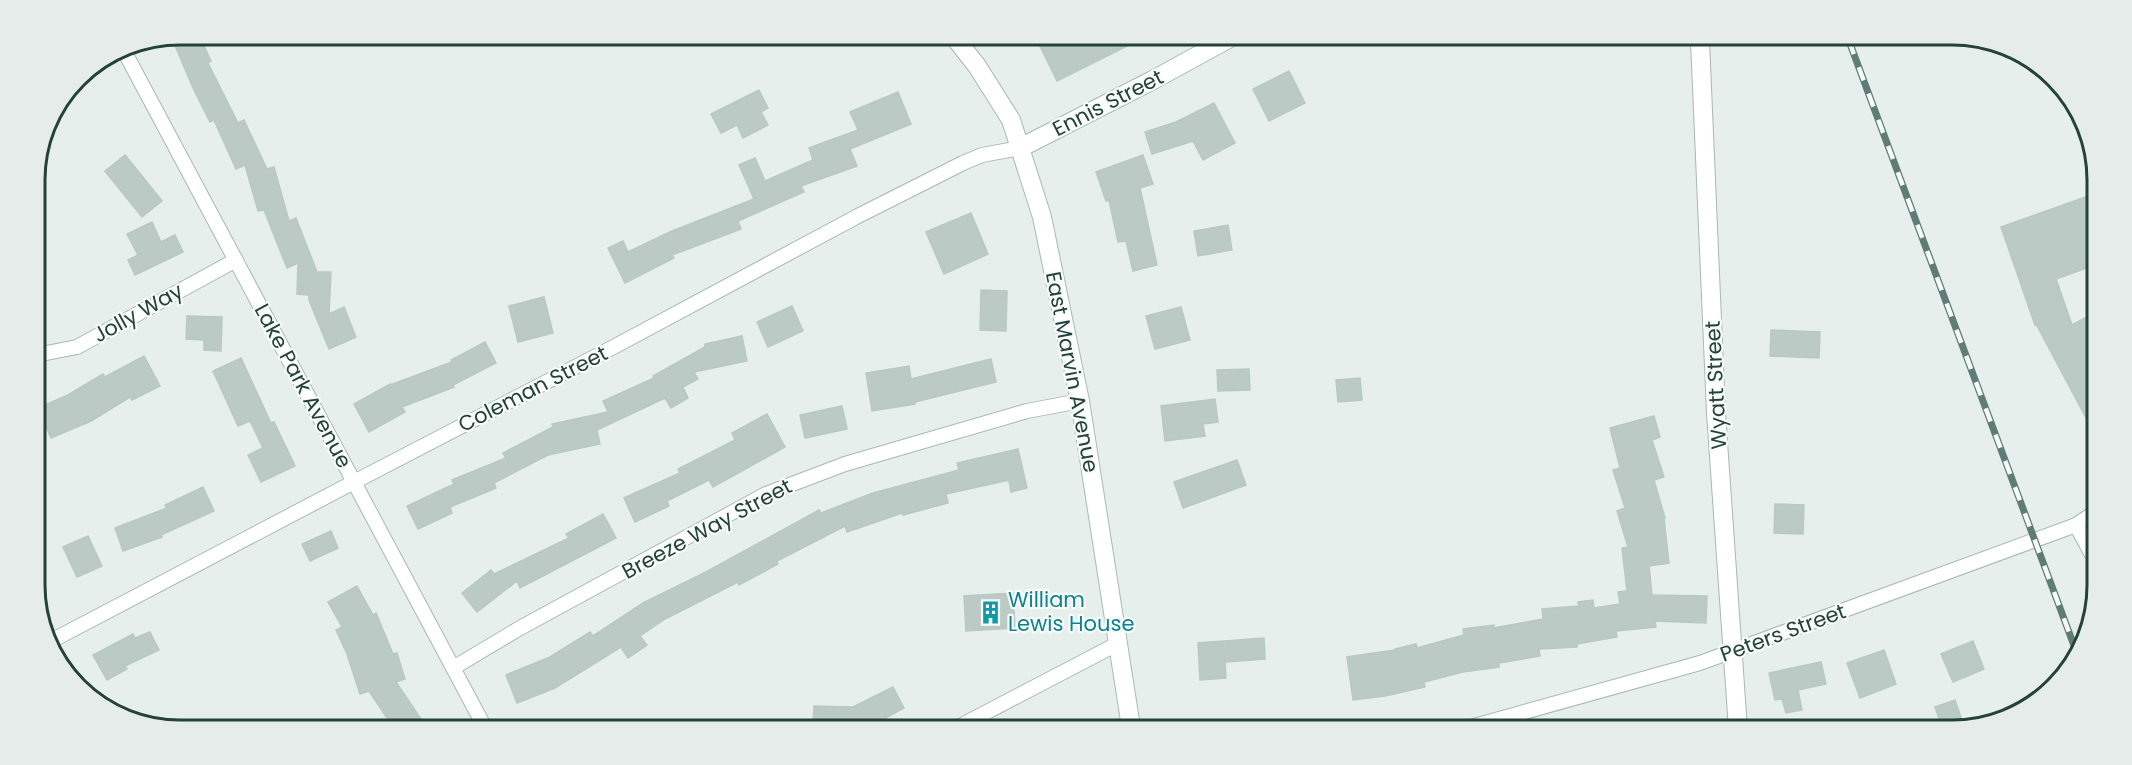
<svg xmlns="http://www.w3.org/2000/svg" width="2132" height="765" font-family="Poppins,sans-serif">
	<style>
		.building { fill: #bbcac4; stroke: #b8c9c2; stroke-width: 1.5 }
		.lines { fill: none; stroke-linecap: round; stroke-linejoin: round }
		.minor-casing { stroke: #a8b8b2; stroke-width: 16 }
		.tertiary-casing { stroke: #a8b8b2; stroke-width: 20 }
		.secondary-casing { stroke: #a4bbb3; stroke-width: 20 }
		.minor { stroke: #fff; stroke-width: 14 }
		.tertiary { stroke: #fff; stroke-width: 18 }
		.secondary { stroke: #fff; stroke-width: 18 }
		.rail-casing { stroke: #5f7d75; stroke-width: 7 }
		.rail { stroke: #f7fbf9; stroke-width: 4.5; stroke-dasharray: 14; stroke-linecap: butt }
		.labels { text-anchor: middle; stroke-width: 4.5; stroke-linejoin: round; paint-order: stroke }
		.street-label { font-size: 21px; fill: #24423a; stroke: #f7fbf9 }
		.culture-label { font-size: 21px; fill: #0d838f; stroke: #f7fbf9; text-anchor: start }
		.rim { fill: none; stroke: #24423a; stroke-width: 3 }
	</style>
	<rect width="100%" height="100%" fill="#e6efeb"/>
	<!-- building -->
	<g class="building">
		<polygon points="180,34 199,35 211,61 208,63 238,123 244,120 267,169 274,167 289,221 296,218 317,272 331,272 329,314 344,307 356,337 329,349 309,300 309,295 297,294 298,263 287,268 264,210 258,211 245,165 236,169 214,120 210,122 193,88 171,36"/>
		<polygon points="1036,38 1078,38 1141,39 1057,81"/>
		<polygon points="1289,71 1305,103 1269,121 1253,89"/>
		<polygon points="759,90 768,108 761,112 768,125 743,138 737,125 721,133 711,114"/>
		<polygon points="898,92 911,124 850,149 857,166 801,186 804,192 738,221 741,229 672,255 674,258 625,283 608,248 623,241 628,252 672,231 754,199 739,165 755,158 765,181 813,160 809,148 858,130 850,112"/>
		<polygon points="1214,103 1235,143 1203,160 1193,141 1152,154 1145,132 1176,122"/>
		<polygon points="125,155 162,201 142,217 105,171"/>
		<polygon points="1143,155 1153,184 1140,188 1157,265 1133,271 1126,241 1118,242 1109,200 1106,201 1096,172"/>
		<polygon points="2091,195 2096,210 2095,265 2056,279 2072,325 2094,313 2093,431 2036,324 2035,325 2001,227"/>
		<polygon points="971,213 988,254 944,274 926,232"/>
		<polygon points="152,222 161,242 175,235 183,252 135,275 128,260 138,255 127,234"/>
		<polygon points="1228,225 1232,250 1198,256 1194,231"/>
		<polygon points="981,290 1007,291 1006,331 980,330"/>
		<polygon points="544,297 553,333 518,342 509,306"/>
		<polygon points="792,306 803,331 768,347 757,322"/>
		<polygon points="1181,307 1190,340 1155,349 1146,316"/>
		<polygon points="187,316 222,317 221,351 204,350 204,340 186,339"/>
		<polygon points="1771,330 1820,332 1819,358 1770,356"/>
		<polygon points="742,336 747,361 694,372 698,379 683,387 688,398 671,408 665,398 597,430 600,444 548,455 494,483 496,488 450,507 452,513 418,529 407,506 454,484 452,480 506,458 503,453 553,427 552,424 608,412 603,401 654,378 653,376 705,347 705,344"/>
		<polygon points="485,342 496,363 453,385 454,387 402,407 405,412 369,432 354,404 390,384 390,385 452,362 451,360"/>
		<polygon points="144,356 160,386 132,400 130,397 91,421 51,438 38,408 68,395 103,374 105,377"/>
		<polygon points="241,358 271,423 274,422 295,466 261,482 248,455 263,448 250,421 238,426 213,371"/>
		<polygon points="991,359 996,382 915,402 915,404 872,411 866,373 909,366 911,379"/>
		<polygon points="1249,369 1250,390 1218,391 1217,370"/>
		<polygon points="1360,378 1362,400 1338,402 1336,380"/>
		<polygon points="1215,399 1218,422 1203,424 1205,436 1165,441 1161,406"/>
		<polygon points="842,406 847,429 805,438 800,415"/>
		<polygon points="767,414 785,447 713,487 709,480 667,501 669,506 635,522 624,498 680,473 678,469 735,440 732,433"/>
		<polygon points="1654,416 1660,437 1652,440 1664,477 1654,480 1665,518 1664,519 1669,563 1649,566 1652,595 1707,596 1706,623 1655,621 1656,627 1616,631 1617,637 1577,644 1577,647 1539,649 1540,656 1499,663 1499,667 1463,672 1424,682 1425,687 1385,696 1353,700 1347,657 1395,650 1395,649 1416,644 1417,648 1464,635 1463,629 1494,625 1494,628 1543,619 1542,609 1579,606 1578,602 1593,600 1594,608 1620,604 1618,592 1627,591 1622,548 1628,547 1617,511 1625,508 1613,470 1620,468 1610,428"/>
		<polygon points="1018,449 1027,488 1011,492 1009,480 946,494 948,503 903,515 902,513 847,532 845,526 777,561 778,564 739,585 738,582 665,619 640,636 647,645 628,658 621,647 555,688 517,703 506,675 550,657 590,632 593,636 643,603 706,572 819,510 821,513 873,493 959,470 957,463"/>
		<polygon points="1237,460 1246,485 1183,508 1174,482"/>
		<polygon points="203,487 214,511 161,535 162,537 123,551 115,528 167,508 165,505"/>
		<polygon points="1775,504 1804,505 1803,534 1774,533"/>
		<polygon points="603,514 616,538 520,588 517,581 477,612 462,593 491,570 494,574 569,538 566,534"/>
		<polygon points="331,531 338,548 310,561 302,544"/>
		<polygon points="88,536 102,566 77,577 63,547"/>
		<polygon points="357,586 373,615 376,613 393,654 397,653 405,679 396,682 421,719 413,724 391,724 369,691 360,694 347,654 336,630 342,627 328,602"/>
		<polygon points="1013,593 1015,628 966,631 964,596"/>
		<polygon points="150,632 159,650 125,666 127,669 107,680 93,655 133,634 135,638"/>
		<polygon points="1264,638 1265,659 1225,662 1226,678 1200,680 1198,643"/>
		<polygon points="1973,641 1984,669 1953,682 1941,654"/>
		<polygon points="1884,650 1896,684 1860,698 1847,663"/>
		<polygon points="1821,662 1826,684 1798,690 1802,710 1786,713 1782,699 1775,700 1769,673"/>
		<polygon points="893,687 904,708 871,726 813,726 814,706 853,707"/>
		<polygon points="1955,700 1965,729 1943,730 1935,707"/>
	</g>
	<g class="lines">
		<defs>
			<g id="minor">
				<polyline points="122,47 483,724"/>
				<polyline points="36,355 77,347 236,260"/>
				<polyline points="2076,525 2091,553"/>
				<polyline points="51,641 354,482 606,351 858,216 963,163 982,155 1020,148"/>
				<polyline points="453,668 520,628 766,494 845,464 1027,411 1080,401"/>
				<polyline points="960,726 1119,643"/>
				<polyline points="1467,728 1700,663 2076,525 2091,515"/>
			</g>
			<g id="tertiary">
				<polyline points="955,38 977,66 1011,120 1020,148"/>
				<polyline points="1700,41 1716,413 1738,729"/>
			</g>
			<polyline id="secondary" points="1131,727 1080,401 1042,217 1020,148 1153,80 1228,39"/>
		</defs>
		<!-- minor casing -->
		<use href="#minor" class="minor-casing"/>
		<!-- tertiary casing -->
		<use href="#tertiary" class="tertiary-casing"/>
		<!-- secondary casing -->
		<use href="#secondary" class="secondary-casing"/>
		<!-- minor -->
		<use href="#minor" class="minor"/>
		<!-- tertiary -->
		<use href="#tertiary" class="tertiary"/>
		<!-- secondary -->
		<use href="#secondary" class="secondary"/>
		<defs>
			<polyline id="rail" points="1849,41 2076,651"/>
		</defs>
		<!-- rail casing -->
		<use href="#rail" class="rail-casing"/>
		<!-- rail -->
		<use href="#rail" class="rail"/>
	</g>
	<!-- icons -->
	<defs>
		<symbol id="building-bare" viewBox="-9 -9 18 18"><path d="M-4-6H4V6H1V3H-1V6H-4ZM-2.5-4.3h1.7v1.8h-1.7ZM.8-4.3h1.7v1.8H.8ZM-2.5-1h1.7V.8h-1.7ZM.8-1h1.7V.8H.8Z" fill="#0f9aa8" stroke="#f7fbf9" stroke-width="2.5" paint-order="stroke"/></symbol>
	</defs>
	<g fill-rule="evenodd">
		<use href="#building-bare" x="974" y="596" width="33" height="33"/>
	</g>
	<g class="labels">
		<!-- street labels -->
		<g class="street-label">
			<text transform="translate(1108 103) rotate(-27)" y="7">Ennis Street</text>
			<text transform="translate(138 313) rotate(-29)" y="7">Jolly Way</text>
			<text transform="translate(1072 372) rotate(79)" y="7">East Marvin Avenue</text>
			<text transform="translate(1716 385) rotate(-93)" y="7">Wyatt Street</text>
			<text transform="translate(303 386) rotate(62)" y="7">Lake Park Avenue</text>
			<text transform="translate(533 389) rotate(-27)" y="7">Coleman Street</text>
			<text transform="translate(707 529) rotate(-28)" y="7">Breeze Way Street</text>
			<text transform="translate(1783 633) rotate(-20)" y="7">Peters Street</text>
		</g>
		<!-- culture labels -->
		<g class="culture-label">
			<text x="1008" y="607">William<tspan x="1008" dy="24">Lewis House</tspan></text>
		</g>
	</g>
	<!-- crop -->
	<path d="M0 0H2132V765H0ZM180 45H1952A135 135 0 0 1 2087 180V585A135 135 0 0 1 1952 720H180A135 135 0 0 1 45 585V180A135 135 0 0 1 180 45Z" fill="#e6ecea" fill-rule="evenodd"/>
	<path class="rim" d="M180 45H1952A135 135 0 0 1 2087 180V585A135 135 0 0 1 1952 720H180A135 135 0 0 1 45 585V180A135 135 0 0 1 180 45Z"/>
</svg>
